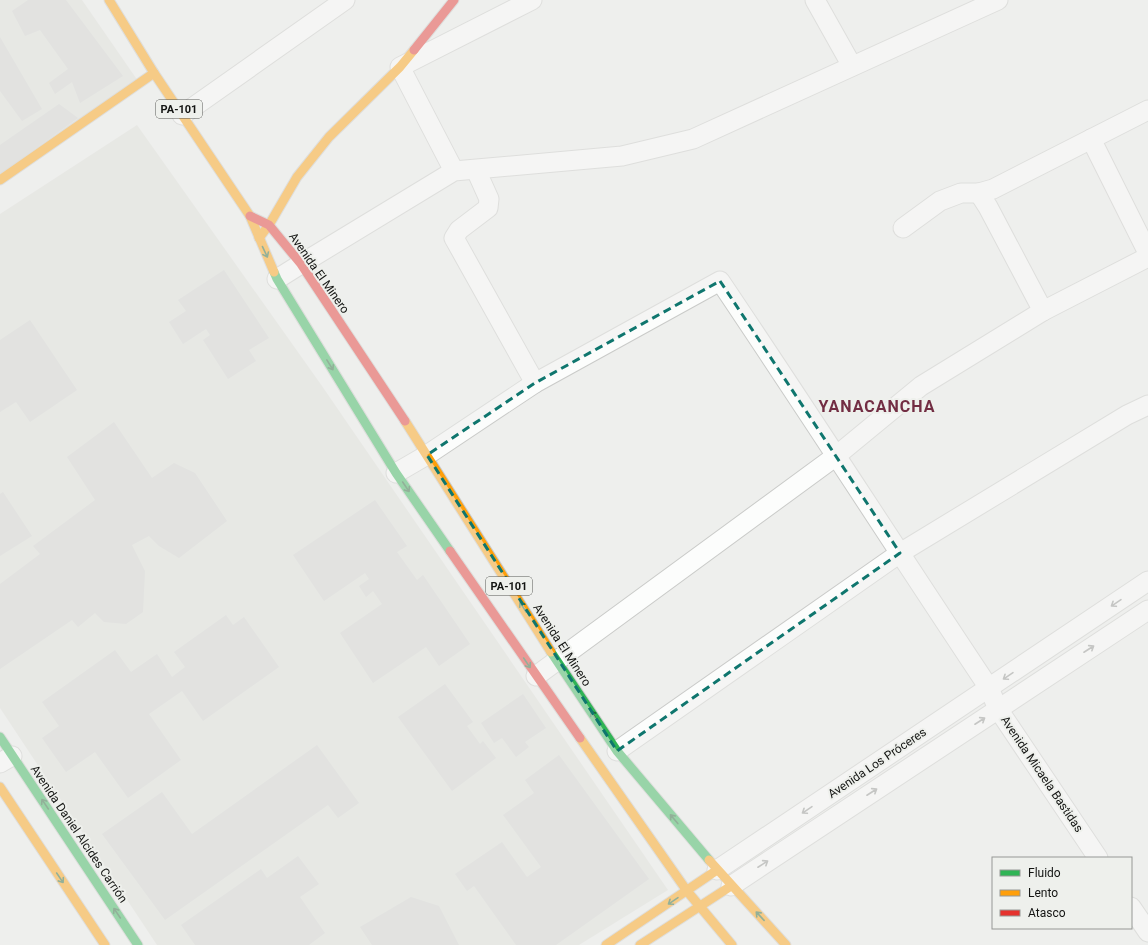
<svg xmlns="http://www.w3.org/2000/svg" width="1148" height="945" font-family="Roboto,sans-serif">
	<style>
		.built { fill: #dee0da }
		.building { fill: #d2d3d1 }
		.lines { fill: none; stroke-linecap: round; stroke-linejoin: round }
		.street-casing { stroke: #cacbc9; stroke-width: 21 }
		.fast-casing { stroke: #cacbc9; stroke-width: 11 }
		.slow-casing { stroke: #cacbc9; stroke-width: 11 }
		.jam-casing { stroke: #cacbc9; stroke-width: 11 }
		.street { stroke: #fcfdfc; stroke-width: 19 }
		.fast { stroke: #30b455; stroke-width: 9 }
		.slow { stroke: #ff9f0a; stroke-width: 9 }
		.jam { stroke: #e5322d; stroke-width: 9 }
		.oneway { stroke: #226434 }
		.oneway2 { stroke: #939493 }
		.marked { fill: none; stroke: #0f766e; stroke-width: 3; stroke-dasharray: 8 5; stroke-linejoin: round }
		.labels { text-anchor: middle; stroke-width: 4; stroke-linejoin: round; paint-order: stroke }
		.shield { fill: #eef0ec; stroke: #555653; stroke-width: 1 }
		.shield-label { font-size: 11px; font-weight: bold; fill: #131412 }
		.street-label { font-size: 12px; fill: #131412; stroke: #eef0ec }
		.district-label { font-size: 16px; font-weight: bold; letter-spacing: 1px; fill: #722d43; stroke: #eef0ec }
	</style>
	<rect width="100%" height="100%" fill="#eeefed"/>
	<!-- built -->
	<g class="built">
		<polygon points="0,0 82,0 138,81 0,175"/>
		<polygon points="137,125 322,386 668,890 579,945 157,945 0,708 0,214"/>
	</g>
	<!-- building -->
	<g class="building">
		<polygon points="28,0 66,0 123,76 80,103 72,82 55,94 49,83 68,69 40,30 25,36 12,11"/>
		<polygon points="0,37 42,109 22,121 0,91"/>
		<polygon points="59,104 78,118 0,174 0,145"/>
		<polygon points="224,270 269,338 249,350 256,361 228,379 203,340 210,335 206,329 183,344 169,322 186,311 178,300"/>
		<polygon points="30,320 77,390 30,422 16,402 0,412 0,340"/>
		<polygon points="114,422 152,478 174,463 195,473 227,521 179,558 159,546 149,536 132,545 145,571 143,612 126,624 104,622 95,613 78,627 72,620 0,669 0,584 40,554 33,546 95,500 67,457"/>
		<polygon points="3,492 32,536 0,556 0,494"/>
		<polygon points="375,500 407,546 397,552 417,580 423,575 470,644 439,666 426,647 373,683 340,633 382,604 373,591 366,597 359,586 369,579 365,573 324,601 293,555"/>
		<polygon points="226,615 233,625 244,617 279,667 203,721 182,691 149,714 181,760 128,798 95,752 66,772 42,738 59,726 42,702 115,650 131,672 157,654 172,677 185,667 174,652"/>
		<polygon points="445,684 473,722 467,726 480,744 483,741 496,758 452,791 398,717"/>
		<polygon points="523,694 546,728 525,742 529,747 516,757 502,738 494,743 481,723"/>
		<polygon points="317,745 359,803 338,818 328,805 165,920 102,834 162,792 192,834"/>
		<polygon points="559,755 649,879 556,945 516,945 474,886 467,891 455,874 502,842 527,877 541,867 503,815 534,793 525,780"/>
		<polygon points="298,856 319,884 300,897 325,933 309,945 195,945 181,925 261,869 267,878"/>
		<polygon points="411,897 439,906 459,945 372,945 360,927"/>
	</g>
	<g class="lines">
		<defs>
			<g id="street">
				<polyline points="815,0 852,66"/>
				<polyline points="182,115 345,0"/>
				<polyline points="1091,139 1148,253"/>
				<polyline points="476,170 489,199 488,208 459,230 454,238 535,383"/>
				<polyline points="454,171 400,67 532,0"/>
				<polyline points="903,228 940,201 961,193 979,193"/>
				<polyline points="277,279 301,264 454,171 622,156 693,139 998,0"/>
				<polyline points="1043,311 988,207 979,193 993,189 1148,110"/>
				<path d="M 396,473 L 427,455 L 535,383 L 720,281 C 811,416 899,553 989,688 L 998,709 L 1098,858"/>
				<polyline points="536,676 836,456 921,386 1043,311 1148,257"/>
				<polyline points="617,751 900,553 1127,415 1148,405"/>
				<polyline points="0,763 12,756"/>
				<polyline points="717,870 1148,581"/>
				<polyline points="731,886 1148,610"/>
				<polyline points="1131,907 1148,932"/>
			</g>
			<g id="fast">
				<polyline points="274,272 277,279 396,473 450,551"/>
				<polyline points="551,652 617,751 709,860"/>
				<polyline points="0,737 138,945"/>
			</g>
			<g id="slow">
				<polyline points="109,0 154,73 250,216 274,272"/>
				<polyline points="0,180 154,73"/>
				<polyline points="259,238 269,225 297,177 329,137 400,67 414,50"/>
				<polyline points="405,421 551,652"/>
				<polyline points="580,738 687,891 732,945"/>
				<polyline points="0,787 105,945"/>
				<polyline points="709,860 786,945"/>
				<polyline points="606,945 717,870"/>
				<polyline points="640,945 731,886"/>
			</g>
			<g id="jam">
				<polyline points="414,50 454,0"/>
				<polyline points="250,216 269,225 301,264 405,421"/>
				<polyline points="450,551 580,738"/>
			</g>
		</defs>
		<!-- street casing -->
		<use href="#street" class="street-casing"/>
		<!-- fast casing -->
		<use href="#fast" class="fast-casing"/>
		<!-- slow casing -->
		<use href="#slow" class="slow-casing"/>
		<!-- jam casing -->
		<use href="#jam" class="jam-casing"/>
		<!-- street -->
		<use href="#street" class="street"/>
		<!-- fast -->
		<use href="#fast" class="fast"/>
		<!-- slow -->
		<use href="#slow" class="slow"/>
		<!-- jam -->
		<use href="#jam" class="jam"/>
	</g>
	<!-- one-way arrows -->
	<defs><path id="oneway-shaft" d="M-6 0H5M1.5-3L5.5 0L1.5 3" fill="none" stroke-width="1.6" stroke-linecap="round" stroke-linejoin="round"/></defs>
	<g class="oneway">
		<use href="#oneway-shaft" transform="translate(265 252) rotate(65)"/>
		<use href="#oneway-shaft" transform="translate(330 365) rotate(58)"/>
		<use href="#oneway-shaft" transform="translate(406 487) rotate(56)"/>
		<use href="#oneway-shaft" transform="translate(523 607) rotate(-122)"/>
		<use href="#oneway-shaft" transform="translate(527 663) rotate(56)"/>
		<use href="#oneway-shaft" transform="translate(594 716) rotate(-124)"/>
		<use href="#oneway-shaft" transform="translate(45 804) rotate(-124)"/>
		<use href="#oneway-shaft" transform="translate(674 819) rotate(-130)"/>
		<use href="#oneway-shaft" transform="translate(60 878) rotate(56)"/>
		<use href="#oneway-shaft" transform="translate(673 901) rotate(146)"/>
		<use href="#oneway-shaft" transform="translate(117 913) rotate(-124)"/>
		<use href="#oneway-shaft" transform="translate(760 916) rotate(-133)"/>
	</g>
	<g class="oneway2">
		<use href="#oneway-shaft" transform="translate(1116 603) rotate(146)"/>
		<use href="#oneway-shaft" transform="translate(1089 649) rotate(-33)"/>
		<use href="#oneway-shaft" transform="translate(1008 676) rotate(146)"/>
		<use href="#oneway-shaft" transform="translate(980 721) rotate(-33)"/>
		<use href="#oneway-shaft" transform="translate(872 792) rotate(-33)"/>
		<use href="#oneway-shaft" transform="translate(807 810) rotate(146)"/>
		<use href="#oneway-shaft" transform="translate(763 864) rotate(-33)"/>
	</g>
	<!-- marked area -->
	<path d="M0 0H1148V945H0ZM 720,281 L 900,553 L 617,751 L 427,455 L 535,383 Z" fill="#eeefed" fill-opacity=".55" fill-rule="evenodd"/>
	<path class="marked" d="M 720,281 L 900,553 L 617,751 L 427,455 L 535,383 Z"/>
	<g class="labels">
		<!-- shield labels -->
		<g class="shield">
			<rect x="156" y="100" width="46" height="18" rx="3"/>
			<rect x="486" y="577" width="46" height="18" rx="3"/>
		</g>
		<g class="shield-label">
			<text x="179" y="113">PA-101</text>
			<text x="509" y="590">PA-101</text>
		</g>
		<!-- street labels -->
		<g class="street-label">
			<text transform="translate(319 273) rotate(55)" y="4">Avenida El Minero</text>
			<text transform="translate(562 645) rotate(57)" y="4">Avenida El Minero</text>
			<text transform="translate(877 763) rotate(-34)" y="4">Avenida Los Próceres</text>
			<text transform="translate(1042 774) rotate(56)" y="4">Avenida Micaela Bastidas</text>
			<text transform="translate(79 834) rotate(56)" y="4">Avenida Daniel Alcides Carrión</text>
		</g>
		<!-- district labels -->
		<g class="district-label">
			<text x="877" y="412">YANACANCHA</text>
		</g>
	</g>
	<!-- legend -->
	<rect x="992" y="857" width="140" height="72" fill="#eef0ec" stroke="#969895"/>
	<rect x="1000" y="870" width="20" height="6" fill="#30b455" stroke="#969895"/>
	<text x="1028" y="877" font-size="12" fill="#131412">Fluido</text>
	<rect x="1000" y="890" width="20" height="6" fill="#ff9f0a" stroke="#969895"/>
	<text x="1028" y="897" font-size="12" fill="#131412">Lento</text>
	<rect x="1000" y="910" width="20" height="6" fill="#e5322d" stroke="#969895"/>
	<text x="1028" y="917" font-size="12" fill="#131412">Atasco</text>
</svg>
